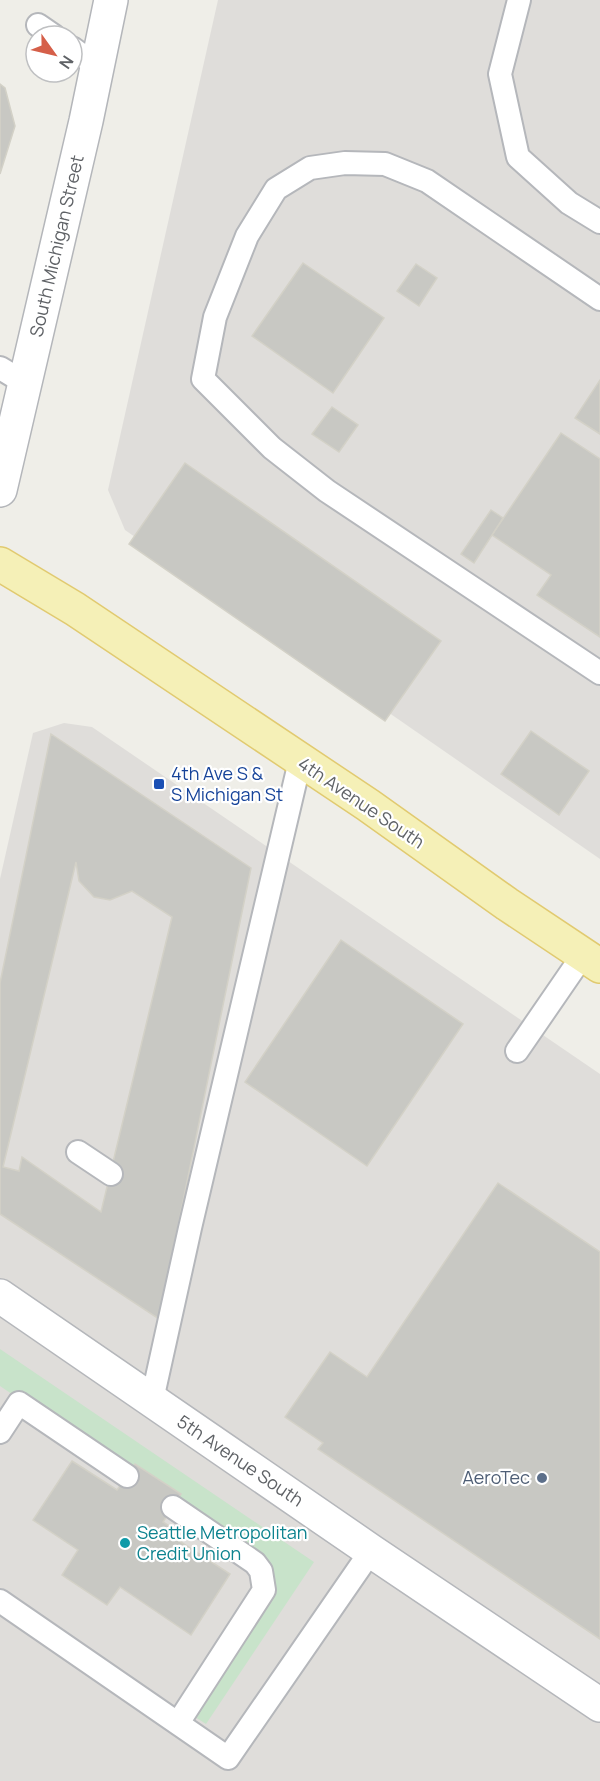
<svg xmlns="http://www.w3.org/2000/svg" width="600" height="1781" font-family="Manrope,sans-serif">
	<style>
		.industrial { fill: #dfddda }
		.green { fill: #c8e3ca }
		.building { fill: #c8c8c3; stroke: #d3d1c7; stroke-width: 1.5; fill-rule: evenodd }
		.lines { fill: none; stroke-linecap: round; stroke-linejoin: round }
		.service-casing { stroke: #b5b7bb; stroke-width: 26 }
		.minor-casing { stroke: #b5b7bb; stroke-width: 36 }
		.secondary-casing { stroke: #b4b6ba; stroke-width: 36 }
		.primary-casing { stroke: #e1ca70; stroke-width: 36 }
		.service { stroke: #fff; stroke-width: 22 }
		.minor { stroke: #fff; stroke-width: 33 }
		.secondary { stroke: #fff; stroke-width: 33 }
		.primary { stroke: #f5f0b7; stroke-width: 33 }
		.transit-dot { fill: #1a4fb4; stroke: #fff; stroke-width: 2 }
		.service-dot { fill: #5c6f8a; stroke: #fff; stroke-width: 2 }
		.culture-dot { fill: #0f9aa8; stroke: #fff; stroke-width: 2 }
		.labels { text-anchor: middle; stroke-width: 4.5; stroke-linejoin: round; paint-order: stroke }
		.street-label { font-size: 18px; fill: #5f6266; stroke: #fff }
		.transit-label { font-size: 18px; fill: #164399; stroke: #fff; text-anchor: start }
		.service-label { font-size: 18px; fill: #4e5e75; stroke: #fff; text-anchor: end }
		.culture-label { font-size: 18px; fill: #0d838f; stroke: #fff; text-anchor: start }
	</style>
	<rect width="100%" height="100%" fill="#efeee8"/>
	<!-- industrial -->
	<g class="industrial">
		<polygon points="218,0 600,0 600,859 125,530 108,490"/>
		<polygon points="64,723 92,727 600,1074 600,1781 0,1781 0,879 33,733"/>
	</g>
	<!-- green -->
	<polygon class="green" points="0,1349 314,1562 206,1724 192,1715 269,1599 259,1561 0,1386"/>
	<!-- building -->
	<g class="building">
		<polygon points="0,84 5,88 15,126 0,174"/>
		<polygon points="303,263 384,318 333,393 252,336"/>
		<polygon points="416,264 437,278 419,306 397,291"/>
		<polygon points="600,380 600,434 575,418"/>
		<polygon points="332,407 358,425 339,452 312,434"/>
		<polygon points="561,433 600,459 600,637 537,595 551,575 492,535"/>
		<polygon points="185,463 441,641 385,721 129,544"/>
		<polygon points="491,510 503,518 474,563 461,554"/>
		<polygon points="531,731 589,771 559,815 501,774"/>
		<path d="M 51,734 L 251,868 L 159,1319 L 0,1214 L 0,983 ZM 76,862 L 79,881 L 94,897 L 110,900 L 132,891 L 172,917 L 101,1212 L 22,1157 L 19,1171 L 3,1167 Z"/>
		<polygon points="341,940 463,1024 367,1166 245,1082"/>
		<polygon points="498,1183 600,1252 600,1639 318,1449 323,1443 285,1417 330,1352 367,1377"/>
		<polygon points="72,1461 117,1490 135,1464 181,1494 163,1522 177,1531 173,1537 230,1574 191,1635 120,1587 107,1605 62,1575 78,1550 33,1520"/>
	</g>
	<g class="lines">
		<defs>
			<g id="service">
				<polyline points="519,0 500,74 518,157 569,203 600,222"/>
				<polyline points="38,25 54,36"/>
				<polyline points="72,48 98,67"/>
				<polyline points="600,299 427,181 385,164 345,163 310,168 276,189 247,236 215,317 203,379 272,448 327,491 600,673"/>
				<polyline points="0,368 25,383"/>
				<polyline points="517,1051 583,955"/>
				<polyline points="78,1152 111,1174"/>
				<polyline points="152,1400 190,1228 300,761"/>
				<polyline points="0,1432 19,1403 127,1476"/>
				<polyline points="173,1507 255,1563 261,1571 264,1590 178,1723"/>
				<polyline points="0,1601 228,1758 371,1551"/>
			</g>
			<polyline id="minor" points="0,1296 371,1551 600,1705"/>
			<polyline id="secondary" points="0,490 86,121 111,0"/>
			<polyline id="primary" points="0,564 75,609 368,805 507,904 600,966"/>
		</defs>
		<!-- service casing -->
		<use href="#service" class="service-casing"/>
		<!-- minor casing -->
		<use href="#minor" class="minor-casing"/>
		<!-- secondary casing -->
		<use href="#secondary" class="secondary-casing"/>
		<!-- primary casing -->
		<use href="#primary" class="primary-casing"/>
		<!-- service -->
		<use href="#service" class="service"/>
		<!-- minor -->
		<use href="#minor" class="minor"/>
		<!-- secondary -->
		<use href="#secondary" class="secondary"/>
		<!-- primary -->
		<use href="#primary" class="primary"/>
	</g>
	<!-- markers -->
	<rect class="transit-dot" x="153" y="778" width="12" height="12" rx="3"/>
	<circle class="service-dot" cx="542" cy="1478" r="6"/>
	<circle class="culture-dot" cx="125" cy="1543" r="6"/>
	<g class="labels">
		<!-- street labels -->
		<g class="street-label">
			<text transform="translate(57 246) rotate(-77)" y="6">South Michigan Street</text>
			<text transform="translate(361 803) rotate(34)" y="6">4th Avenue South</text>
			<text transform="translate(240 1461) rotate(34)" y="6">5th Avenue South</text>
		</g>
		<!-- transit labels -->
		<g class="transit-label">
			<text x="171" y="780">4th Ave S &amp;<tspan x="171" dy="21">S Michigan St</tspan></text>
		</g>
		<!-- service labels -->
		<g class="service-label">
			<text x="530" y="1484">AeroTec</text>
		</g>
		<!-- culture labels -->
		<g class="culture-label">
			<text x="137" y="1539">Seattle Metropolitan<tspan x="137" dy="21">Credit Union</tspan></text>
		</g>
	</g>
	<!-- north arrow -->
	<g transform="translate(54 54) rotate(124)"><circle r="28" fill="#ffffff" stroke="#bfc0c2" stroke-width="1.5"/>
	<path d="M0-4.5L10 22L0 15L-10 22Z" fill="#d55f49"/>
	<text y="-9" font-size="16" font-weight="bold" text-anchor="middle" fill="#5f6266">N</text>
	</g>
</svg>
